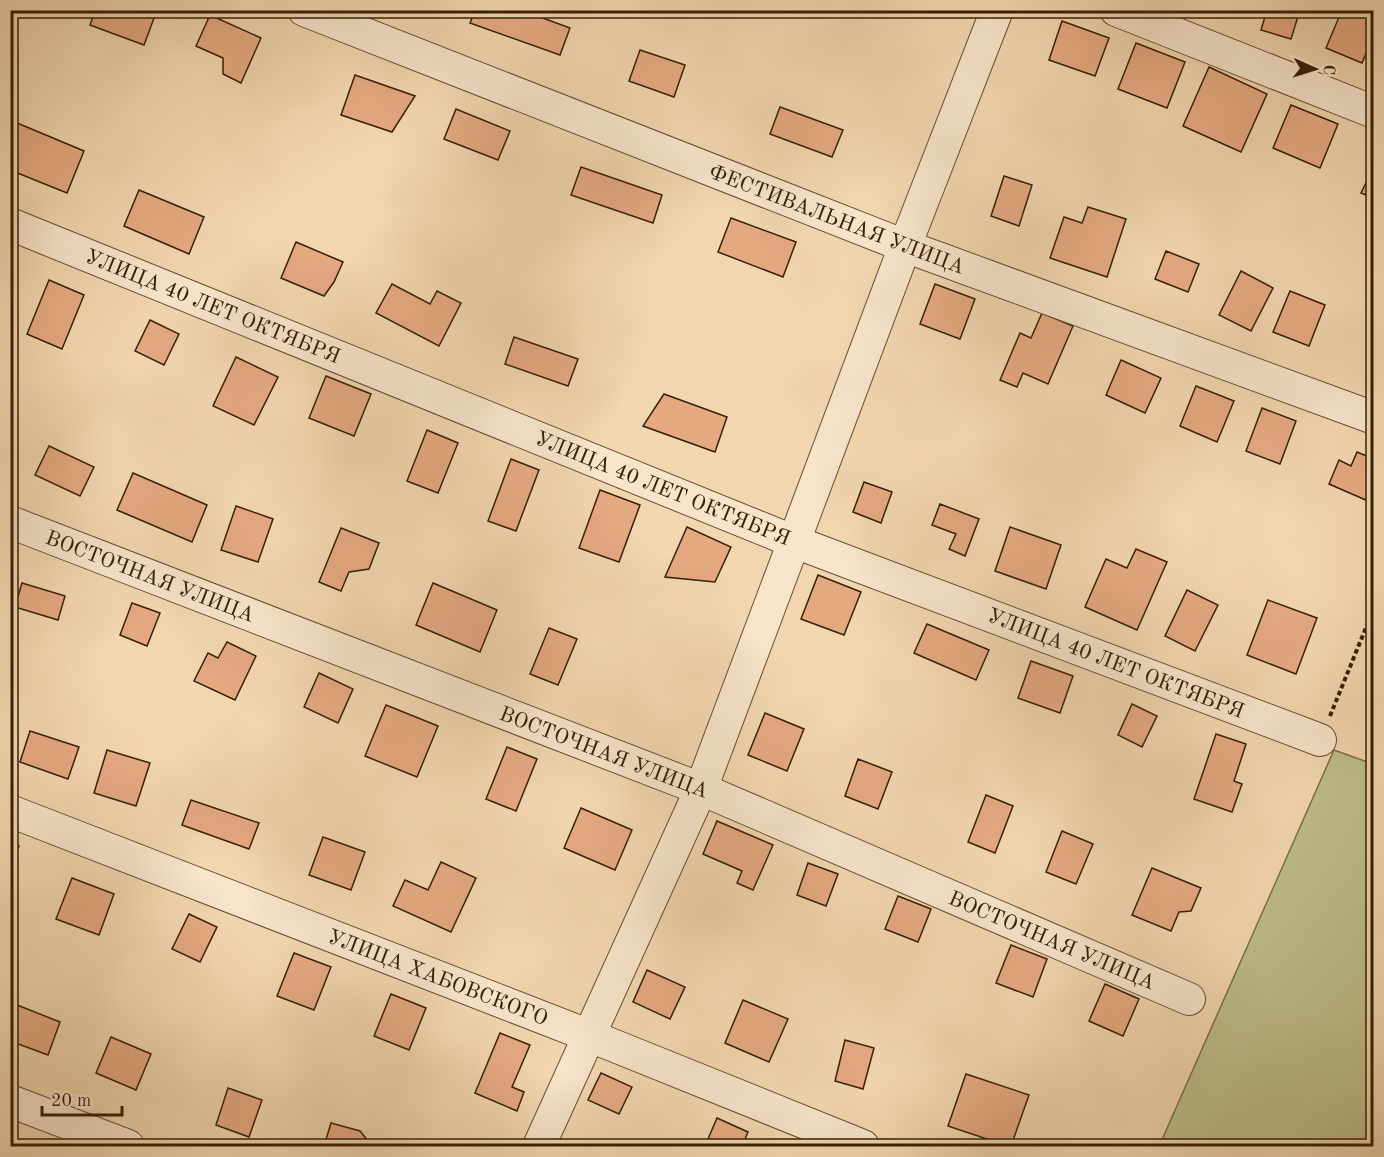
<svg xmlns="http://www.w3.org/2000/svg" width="1384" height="1157" font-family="'Old Standard TT',serif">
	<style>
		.green { fill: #bdbd89; stroke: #7a6e48; stroke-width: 1.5 }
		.building { fill: #e5a982; stroke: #362007; stroke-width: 1.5 }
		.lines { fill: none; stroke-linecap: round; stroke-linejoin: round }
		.street-casing { stroke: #654e31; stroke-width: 34 }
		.path { stroke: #362007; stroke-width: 4; stroke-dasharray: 4.5 3; stroke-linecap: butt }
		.street { stroke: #f7e4cb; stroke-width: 32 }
		.labels { text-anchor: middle; stroke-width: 4.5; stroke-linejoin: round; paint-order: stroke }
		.street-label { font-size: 21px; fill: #362007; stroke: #f7e4cb }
	</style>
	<rect width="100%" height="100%" fill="#f2d6af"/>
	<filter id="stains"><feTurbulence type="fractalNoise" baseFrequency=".00333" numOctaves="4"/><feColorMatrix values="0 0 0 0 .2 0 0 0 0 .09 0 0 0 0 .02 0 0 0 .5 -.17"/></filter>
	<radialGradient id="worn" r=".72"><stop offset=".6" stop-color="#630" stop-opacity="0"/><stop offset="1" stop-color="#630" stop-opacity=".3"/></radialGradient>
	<!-- green -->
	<polygon class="green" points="1334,750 1373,764 1373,1146 1150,1146 1161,1142"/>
	<!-- building -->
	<g class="building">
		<polygon points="85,10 157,10 144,45 90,25 94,14"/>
		<polygon points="475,10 521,10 570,28 560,55 470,23"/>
		<polygon points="1267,10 1300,10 1291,39 1261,30"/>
		<polygon points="1342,10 1374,11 1374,34 1362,63 1326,48"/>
		<polygon points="210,15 261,38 241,83 223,74 223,58 196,46"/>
		<polygon points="1062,21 1109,38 1095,76 1049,60"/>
		<polygon points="1136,43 1185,62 1167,108 1118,89"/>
		<polygon points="640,50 685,65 674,97 629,81"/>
		<polygon points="1209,67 1267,94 1241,152 1183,126"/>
		<polygon points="355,75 415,96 392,132 341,115"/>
		<polygon points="1291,105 1338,124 1320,168 1273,148"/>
		<polygon points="780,107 843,130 832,157 770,134"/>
		<polygon points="456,109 510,131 498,160 444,139"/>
		<polygon points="10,120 84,151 67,193 10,170"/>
		<polygon points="1374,166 1374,198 1361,193"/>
		<polygon points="581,167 662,195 653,223 571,195"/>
		<polygon points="1004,176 1032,185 1019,226 991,216"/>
		<polygon points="139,190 204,217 189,254 124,226"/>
		<polygon points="1088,207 1126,219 1107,277 1050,258 1064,217 1082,223"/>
		<polygon points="731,218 796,242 783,277 718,252"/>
		<polygon points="296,242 343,262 334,282 324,296 281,278"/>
		<polygon points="1166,251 1199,264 1188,292 1155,279"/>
		<polygon points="1241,271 1273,288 1251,331 1219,315"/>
		<polygon points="49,280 84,295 62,349 27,334"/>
		<polygon points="392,284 430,304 437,291 461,303 439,346 376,313"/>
		<polygon points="935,284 975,299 960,339 920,324"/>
		<polygon points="1290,291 1325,305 1309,346 1273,332"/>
		<polygon points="1042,313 1073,326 1048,384 1023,373 1017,387 1000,380 1020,333 1031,338"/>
		<polygon points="150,320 179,334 164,365 135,351"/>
		<polygon points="514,337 578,359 568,386 505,364"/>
		<polygon points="236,357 278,377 254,425 213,406"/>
		<polygon points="1121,360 1161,378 1145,413 1106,395"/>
		<polygon points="326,376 371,394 354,436 309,418"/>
		<polygon points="1196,386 1234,401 1217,442 1180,426"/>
		<polygon points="664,394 727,417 715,452 643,426"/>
		<polygon points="1262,408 1296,421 1280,464 1246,451"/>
		<polygon points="427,430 458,443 438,493 407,481"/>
		<polygon points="49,446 94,467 80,496 35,475"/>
		<polygon points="1357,452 1374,459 1374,488 1368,501 1329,484 1339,460 1351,466"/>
		<polygon points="511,459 539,470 516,531 488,521"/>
		<polygon points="133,473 207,505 192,542 117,510"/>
		<polygon points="864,482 892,492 881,523 853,512"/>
		<polygon points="600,490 640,505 619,562 579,548"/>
		<polygon points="940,504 979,519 965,556 949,549 956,534 932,525"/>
		<polygon points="236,506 273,519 258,562 221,550"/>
		<polygon points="687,527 731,547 715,582 665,577"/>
		<polygon points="1010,527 1061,545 1046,589 995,571"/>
		<polygon points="341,528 379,543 369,569 349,572 341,591 319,582"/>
		<polygon points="1136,549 1167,562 1137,630 1085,607 1106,559 1127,568"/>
		<polygon points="818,575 861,592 844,635 801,619"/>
		<polygon points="22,583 65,596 58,620 15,607"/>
		<polygon points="433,583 497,610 480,652 416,625"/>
		<polygon points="1187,590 1218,605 1195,651 1165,636"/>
		<polygon points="1268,600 1317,618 1296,674 1247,655"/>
		<polygon points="132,603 160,613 147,646 120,635"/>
		<polygon points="927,624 989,650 976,680 914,653"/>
		<polygon points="549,628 577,639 558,685 530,674"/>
		<polygon points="227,642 256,656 235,700 194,681 208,653 218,658"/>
		<polygon points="1031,661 1073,676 1060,713 1018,698"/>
		<polygon points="319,673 353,689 338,723 304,707"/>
		<polygon points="1132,704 1157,716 1142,747 1118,735"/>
		<polygon points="386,705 438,726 417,777 365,756"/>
		<polygon points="765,713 804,729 787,771 748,755"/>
		<polygon points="30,731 79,747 68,779 20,762"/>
		<polygon points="1216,734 1246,744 1234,781 1242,784 1232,812 1194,799"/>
		<polygon points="507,747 537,759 516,811 486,799"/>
		<polygon points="107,750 150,763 136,806 94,793"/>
		<polygon points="858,759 892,772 878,809 845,796"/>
		<polygon points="986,795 1013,806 995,853 968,842"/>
		<polygon points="191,800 259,823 249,849 182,825"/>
		<polygon points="581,808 632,830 615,870 564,848"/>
		<polygon points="717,821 773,845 753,890 737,883 742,871 703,854"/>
		<polygon points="1062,831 1093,844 1076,884 1046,872"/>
		<polygon points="323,837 365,852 351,890 309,875"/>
		<polygon points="10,843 19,846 10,868"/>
		<polygon points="441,862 476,878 451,932 393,906 405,880 428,890"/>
		<polygon points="808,863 838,874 826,906 797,895"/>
		<polygon points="1152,868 1201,888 1191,911 1179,912 1171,931 1132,915"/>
		<polygon points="72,878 114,894 99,935 56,919"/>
		<polygon points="898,896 931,909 918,942 885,929"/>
		<polygon points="189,914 217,927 200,962 172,949"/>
		<polygon points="1011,945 1047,959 1033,997 996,983"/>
		<polygon points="294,953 331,967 314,1010 277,996"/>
		<polygon points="647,970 685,987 670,1019 633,1002"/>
		<polygon points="1105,984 1139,999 1123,1036 1089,1021"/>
		<polygon points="391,994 426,1008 409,1050 374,1036"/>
		<polygon points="743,1000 788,1019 769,1062 725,1043"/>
		<polygon points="17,1005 60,1022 48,1055 10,1041 10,1021"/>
		<polygon points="500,1033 530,1045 512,1087 524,1092 517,1111 475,1093"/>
		<polygon points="111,1037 151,1054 136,1090 96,1073"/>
		<polygon points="845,1040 874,1048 863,1089 835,1081"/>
		<polygon points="601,1073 632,1087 619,1114 588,1100"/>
		<polygon points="966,1074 1029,1095 1011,1146 1008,1146 948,1126"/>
		<polygon points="228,1088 262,1100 249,1137 216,1125"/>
		<polygon points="717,1118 748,1132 742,1146 705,1146"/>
		<polygon points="331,1123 360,1131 372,1146 324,1146"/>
	</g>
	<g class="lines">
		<defs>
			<g id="street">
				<polyline points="304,10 905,246 1374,418"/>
				<polyline points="1116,10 1374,112"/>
				<polyline points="10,224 795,542 1320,740"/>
				<polyline points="10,522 701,789 1189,999"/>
				<polyline points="10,811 590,1036 863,1146"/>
				<polyline points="10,1101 128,1146"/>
				<polyline points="539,1146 701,789 905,246 997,10"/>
			</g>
		</defs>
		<!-- street casing -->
		<use href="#street" class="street-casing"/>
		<!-- path -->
		<polyline class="path" points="1330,716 1374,608"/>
		<!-- street -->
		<use href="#street" class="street"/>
	</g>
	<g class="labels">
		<!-- street labels -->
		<g class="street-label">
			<text transform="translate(837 219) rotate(21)" y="7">ФЕСТИВАЛЬНАЯ УЛИЦА</text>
			<text transform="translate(213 306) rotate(22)" y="7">УЛИЦА 40 ЛЕТ ОКТЯБРЯ</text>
			<text transform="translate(663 488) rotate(22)" y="7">УЛИЦА 40 ЛЕТ ОКТЯБРЯ</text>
			<text transform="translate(150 576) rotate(21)" y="7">ВОСТОЧНАЯ УЛИЦА</text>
			<text transform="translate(1116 663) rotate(21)" y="7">УЛИЦА 40 ЛЕТ ОКТЯБРЯ</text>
			<text transform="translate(604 752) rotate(21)" y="7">ВОСТОЧНАЯ УЛИЦА</text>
			<text transform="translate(1052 940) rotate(23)" y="7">ВОСТОЧНАЯ УЛИЦА</text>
			<text transform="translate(438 977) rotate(21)" y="7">УЛИЦА ХАБОВСКОГО</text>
		</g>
	</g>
	<!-- margin -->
	<rect width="1384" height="1157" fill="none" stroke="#f2d6af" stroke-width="36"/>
	<rect x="12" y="12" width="1360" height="1133" fill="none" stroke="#362007" stroke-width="3"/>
	<rect x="18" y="18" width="1348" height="1121" fill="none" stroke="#362007" stroke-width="1.5"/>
	<!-- north arrow -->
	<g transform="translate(1315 69) rotate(93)" stroke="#f7e4cb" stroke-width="4.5" paint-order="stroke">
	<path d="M0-4.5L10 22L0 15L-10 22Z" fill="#362007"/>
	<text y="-9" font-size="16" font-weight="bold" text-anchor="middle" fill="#362007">С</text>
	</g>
	<!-- scale -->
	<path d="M42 1106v9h80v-9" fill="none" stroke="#362007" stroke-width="3"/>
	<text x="51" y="1106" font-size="18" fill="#362007" stroke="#f7e4cb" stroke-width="4.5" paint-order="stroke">20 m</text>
	<rect width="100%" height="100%" filter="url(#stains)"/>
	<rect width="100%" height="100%" fill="url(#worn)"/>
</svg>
